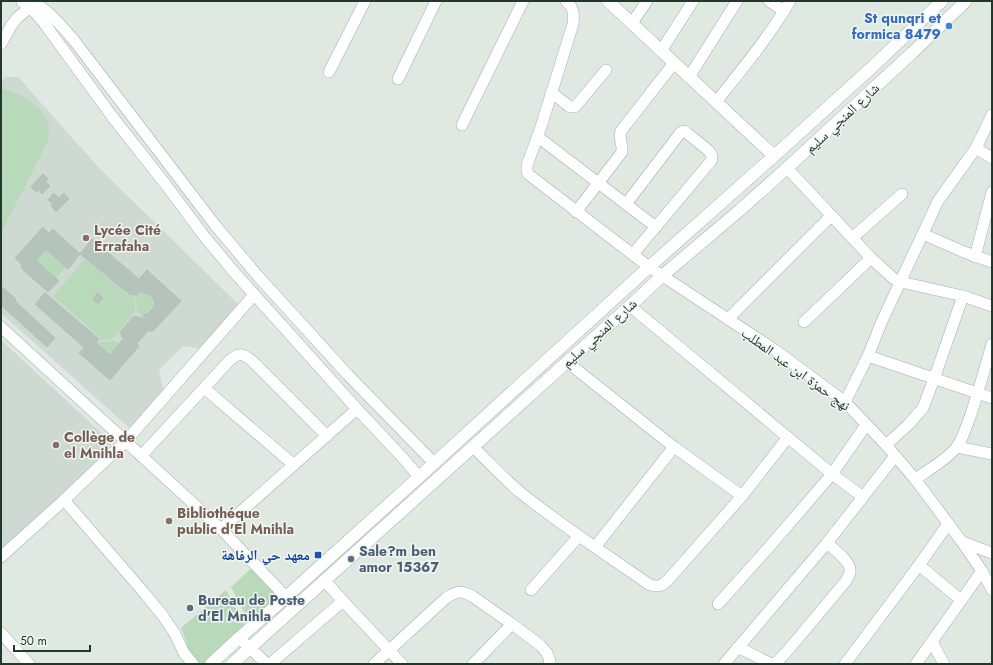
<svg xmlns="http://www.w3.org/2000/svg" width="993" height="665" font-family="Jost,'Noto Naskh Arabic',sans-serif">
	<style>
		.built { fill: #cdd9d1 }
		.green { fill: #b9d9bb }
		.building { fill: #b5c4bb; stroke: #b2c2b8 }
		.lines { fill: none; stroke-linecap: round; stroke-linejoin: round }
		.street-casing { stroke: #a2b0a8; stroke-width: 12 }
		.secondary-casing { stroke: #9fb4a8; stroke-width: 13 }
		.street { stroke: #fff; stroke-width: 11 }
		.secondary { stroke: #fff; stroke-width: 12 }
		.shop-dot { fill: #3f7fe0; stroke: #eff6f1; stroke-width: 1.5 }
		.education-dot { fill: #8d6e63; stroke: #eff6f1; stroke-width: 1.5 }
		.transit-dot { fill: #1a4fb4; stroke: #eff6f1; stroke-width: 1.5 }
		.service-dot { fill: #5c6f8a; stroke: #eff6f1; stroke-width: 1.5 }
		.labels { text-anchor: middle; stroke-width: 3; stroke-linejoin: round; paint-order: stroke }
		.shop-label { font-size: 14px; font-weight: bold; fill: #366cbe; stroke: #eff6f1; text-anchor: end }
		.street-label { font-size: 14px; fill: #21382d; stroke: #eff6f1 }
		.education-label { font-size: 14px; font-weight: bold; fill: #785e54; stroke: #eff6f1; text-anchor: start }
		.service-label { font-size: 14px; font-weight: bold; fill: #4e5e75; stroke: #eff6f1; text-anchor: start }
		.transit-label { font-size: 14px; font-weight: bold; fill: #164399; stroke: #eff6f1; text-anchor: end }
	</style>
	<rect width="100%" height="100%" fill="#dfe9e2"/>
	<!-- built -->
	<g class="built">
		<polygon points="6,77 18,77 99,168 242,308 203,349 183,346 159,370 164,395 133,431 1,313 1,80"/>
		<polygon points="1,340 110,441 112,449 1,551"/>
	</g>
	<!-- green -->
	<g class="green">
		<path d="M 1,89 C 17,90 46,109 49,126 C 49,130 48,136 48,141 L 1,233 Z"/>
		<polygon points="46,249 66,267 56,278 36,260"/>
		<polygon points="85,259 130,297 134,296 135,312 112,339 103,340 53,296"/>
		<path d="M 141,292 L 143,295 L 145,294 C 155,299 155,306 147,312 L 145,312 L 142,315 L 137,311 L 135,297 Z"/>
		<polygon points="114,341 119,344 110,355 96,343"/>
		<polygon points="257,563 280,590 278,597 249,622 231,587"/>
		<path d="M 226,590 L 245,626 L 204,664 L 188,664 C 191,650 186,641 181,628 Z"/>
	</g>
	<!-- building -->
	<g class="building">
		<polygon points="43,174 48,179 46,182 50,186 42,194 39,190 36,192 31,187"/>
		<polygon points="54,193 59,198 64,193 69,199 56,212 51,206 53,204 48,200"/>
		<polygon points="43,227 49,233 53,229 80,254 68,269 46,249 36,260 59,281 48,292 21,268 22,265 15,258"/>
		<polygon points="92,239 139,279 147,270 181,301 153,331 149,331 143,325 143,318 144,317 143,316 145,313 147,314 152,309 155,303 151,296 145,293 144,294 141,291 137,295 130,295 80,254"/>
		<polygon points="1,286 16,299 15,301 55,338 47,347 1,305"/>
		<polygon points="45,293 99,339 89,352 35,304"/>
		<polygon points="97,293 103,298 98,304 93,299"/>
		<polygon points="134,316 142,318 142,325 148,331 137,343 133,340 123,339 120,332"/>
		<polygon points="122,340 133,340 139,346 110,380 79,353 84,348 89,352 96,343 110,355"/>
	</g>
	<g class="lines">
		<defs>
			<g id="street">
				<path d="M 566,1 C 574,7 574,15 573,24 L 540,130 L 527,165 L 527,170 L 528,174 L 649,267 L 775,350 L 845,402 L 886,445 L 915,479 L 962,542 L 982,571 L 992,590"/>
				<polyline points="769,1 784,11"/>
				<path d="M 22,2 C 26,2 31,3 35,4 C 48,9 64,29 73,39 L 215,225 L 257,275 L 348,375 L 434,463"/>
				<polyline points="24,3 30,7 44,23 111,115 166,185 204,236 234,272 357,409 403,458 419,477"/>
				<polyline points="632,23 647,1"/>
				<polyline points="1,44 11,26 17,18 34,4"/>
				<polyline points="661,51 693,1"/>
				<polyline points="329,72 365,1"/>
				<polyline points="689,77 737,1"/>
				<polyline points="398,79 436,1"/>
				<polyline points="551,92 570,107 575,107 606,70"/>
				<path d="M 716,102 C 742,69 769,37 790,1"/>
				<polyline points="462,125 523,1"/>
				<polyline points="538,137 656,227"/>
				<polyline points="976,148 992,158"/>
				<polyline points="787,168 871,258 894,279 901,282 963,296 992,306"/>
				<path d="M 626,204 L 681,132 L 685,131 L 687,133 L 709,151 C 712,155 713,157 711,161 L 633,254"/>
				<path d="M 576,212 L 622,152 C 623,144 618,138 621,131 L 674,63"/>
				<polyline points="923,234 964,252 992,262"/>
				<polyline points="852,238 902,194"/>
				<polyline points="975,257 992,192"/>
				<polyline points="630,306 832,474 863,497"/>
				<polyline points="728,319 831,216"/>
				<polyline points="804,322 871,258"/>
				<polyline points="1,327 221,529 286,597"/>
				<polyline points="868,356 992,398"/>
				<polyline points="567,362 674,447 742,496"/>
				<polyline points="204,388 294,465"/>
				<polyline points="845,402 868,356 882,321 932,214 938,201 976,148 992,115"/>
				<polyline points="886,445 908,425 923,408 934,379 963,296"/>
				<path d="M 473,447 C 489,462 504,479 521,493 C 562,526 607,555 650,585 C 658,587 662,586 668,580 L 742,496 L 788,437"/>
				<polyline points="957,447 992,454"/>
				<path d="M 141,456 L 230,360 C 239,353 242,353 251,360 L 327,436"/>
				<path d="M 915,479 C 928,470 945,461 956,448 C 963,439 966,427 970,417 C 978,393 985,368 992,344"/>
				<polyline points="64,500 146,595 163,616 175,634 184,653 193,664"/>
				<polyline points="221,529 357,409"/>
				<polyline points="962,542 992,553"/>
				<polyline points="595,547 674,447"/>
				<polyline points="1,557 64,500 125,442 254,295"/>
				<polyline points="919,565 961,600"/>
				<polyline points="325,581 343,601 402,664"/>
				<polyline points="531,590 579,536"/>
				<polyline points="718,604 770,546 832,474 866,425"/>
				<polyline points="1,633 29,664"/>
				<polyline points="239,638 267,664"/>
				<polyline points="932,642 944,664"/>
				<polyline points="738,647 771,664"/>
				<polyline points="270,664 343,601"/>
				<path d="M 374,664 L 446,598 C 457,591 460,590 472,596 L 512,624 L 540,645 L 547,653 L 550,661 L 549,664"/>
				<polyline points="473,664 512,624"/>
				<polyline points="724,664 827,543 895,456"/>
				<path d="M 773,664 L 778,661 L 789,649 L 846,581 C 848,577 851,573 850,569 C 849,560 833,549 827,543"/>
				<polyline points="845,664 919,565 948,524"/>
				<polyline points="916,664 982,571"/>
			</g>
			<g id="secondary">
				<polyline points="608,1 774,156"/>
				<polyline points="211,664 239,638 286,597 419,477 649,267 774,156 869,70 942,1"/>
				<polyline points="232,664 567,362 630,306 662,276 740,210 787,168 912,53 966,1"/>
			</g>
		</defs>
		<!-- street casing -->
		<use href="#street" class="street-casing"/>
		<!-- secondary casing -->
		<use href="#secondary" class="secondary-casing"/>
		<!-- street -->
		<use href="#street" class="street"/>
		<!-- secondary -->
		<use href="#secondary" class="secondary"/>
	</g>
	<!-- markers -->
	<circle class="shop-dot" cx="949" cy="26" r="4"/>
	<g class="education-dot">
		<circle cx="86" cy="238" r="4"/>
		<circle cx="56" cy="445" r="4"/>
		<circle cx="169" cy="521" r="4"/>
	</g>
	<rect class="transit-dot" x="314" y="551" width="8" height="8" rx="2"/>
	<g class="service-dot">
		<circle cx="351" cy="559" r="4"/>
		<circle cx="190" cy="608" r="4"/>
	</g>
	<g class="labels">
		<!-- shop labels -->
		<g class="shop-label">
			<text x="941" y="23">St qunqri et<tspan x="941" dy="16">formica 8479</tspan></text>
		</g>
		<!-- street labels -->
		<g class="street-label">
			<text transform="translate(842 118) rotate(-43)" y="5">شارع المنجي سليم</text>
			<text transform="translate(599 333) rotate(-42)" y="5">شارع المنجي سليم</text>
			<text transform="translate(796 369) rotate(36)" y="5">نهج حمزة ابن عبد المطلب</text>
		</g>
		<!-- education labels -->
		<g class="education-label">
			<text x="94" y="235">Lycée Cité<tspan x="94" dy="16">Errafaha</tspan></text>
			<text x="64" y="442">Collège de<tspan x="64" dy="16">el Mnihla</tspan></text>
			<text x="177" y="518">Bibliothéque<tspan x="177" dy="16">public d'El Mnihla</tspan></text>
		</g>
		<!-- service labels -->
		<g class="service-label">
			<text x="359" y="556">Sale?m ben<tspan x="359" dy="16">amor 15367</tspan></text>
			<text x="198" y="605">Bureau de Poste<tspan x="198" dy="16">d'El Mnihla</tspan></text>
		</g>
		<!-- transit labels -->
		<g class="transit-label">
			<text x="310" y="560">معهد حي الرفاهة</text>
		</g>
	</g>
	<!-- border -->
	<rect width="993" height="665" fill="none" stroke="#21382d" stroke-width="4"/>
	<!-- scale -->
	<path d="M14 645v6h76v-6" fill="none" stroke="#21382d" stroke-width="2"/>
	<text x="20" y="645" font-size="12" fill="#21382d" stroke="#eff6f1" stroke-width="3" paint-order="stroke">50 m</text>
</svg>
